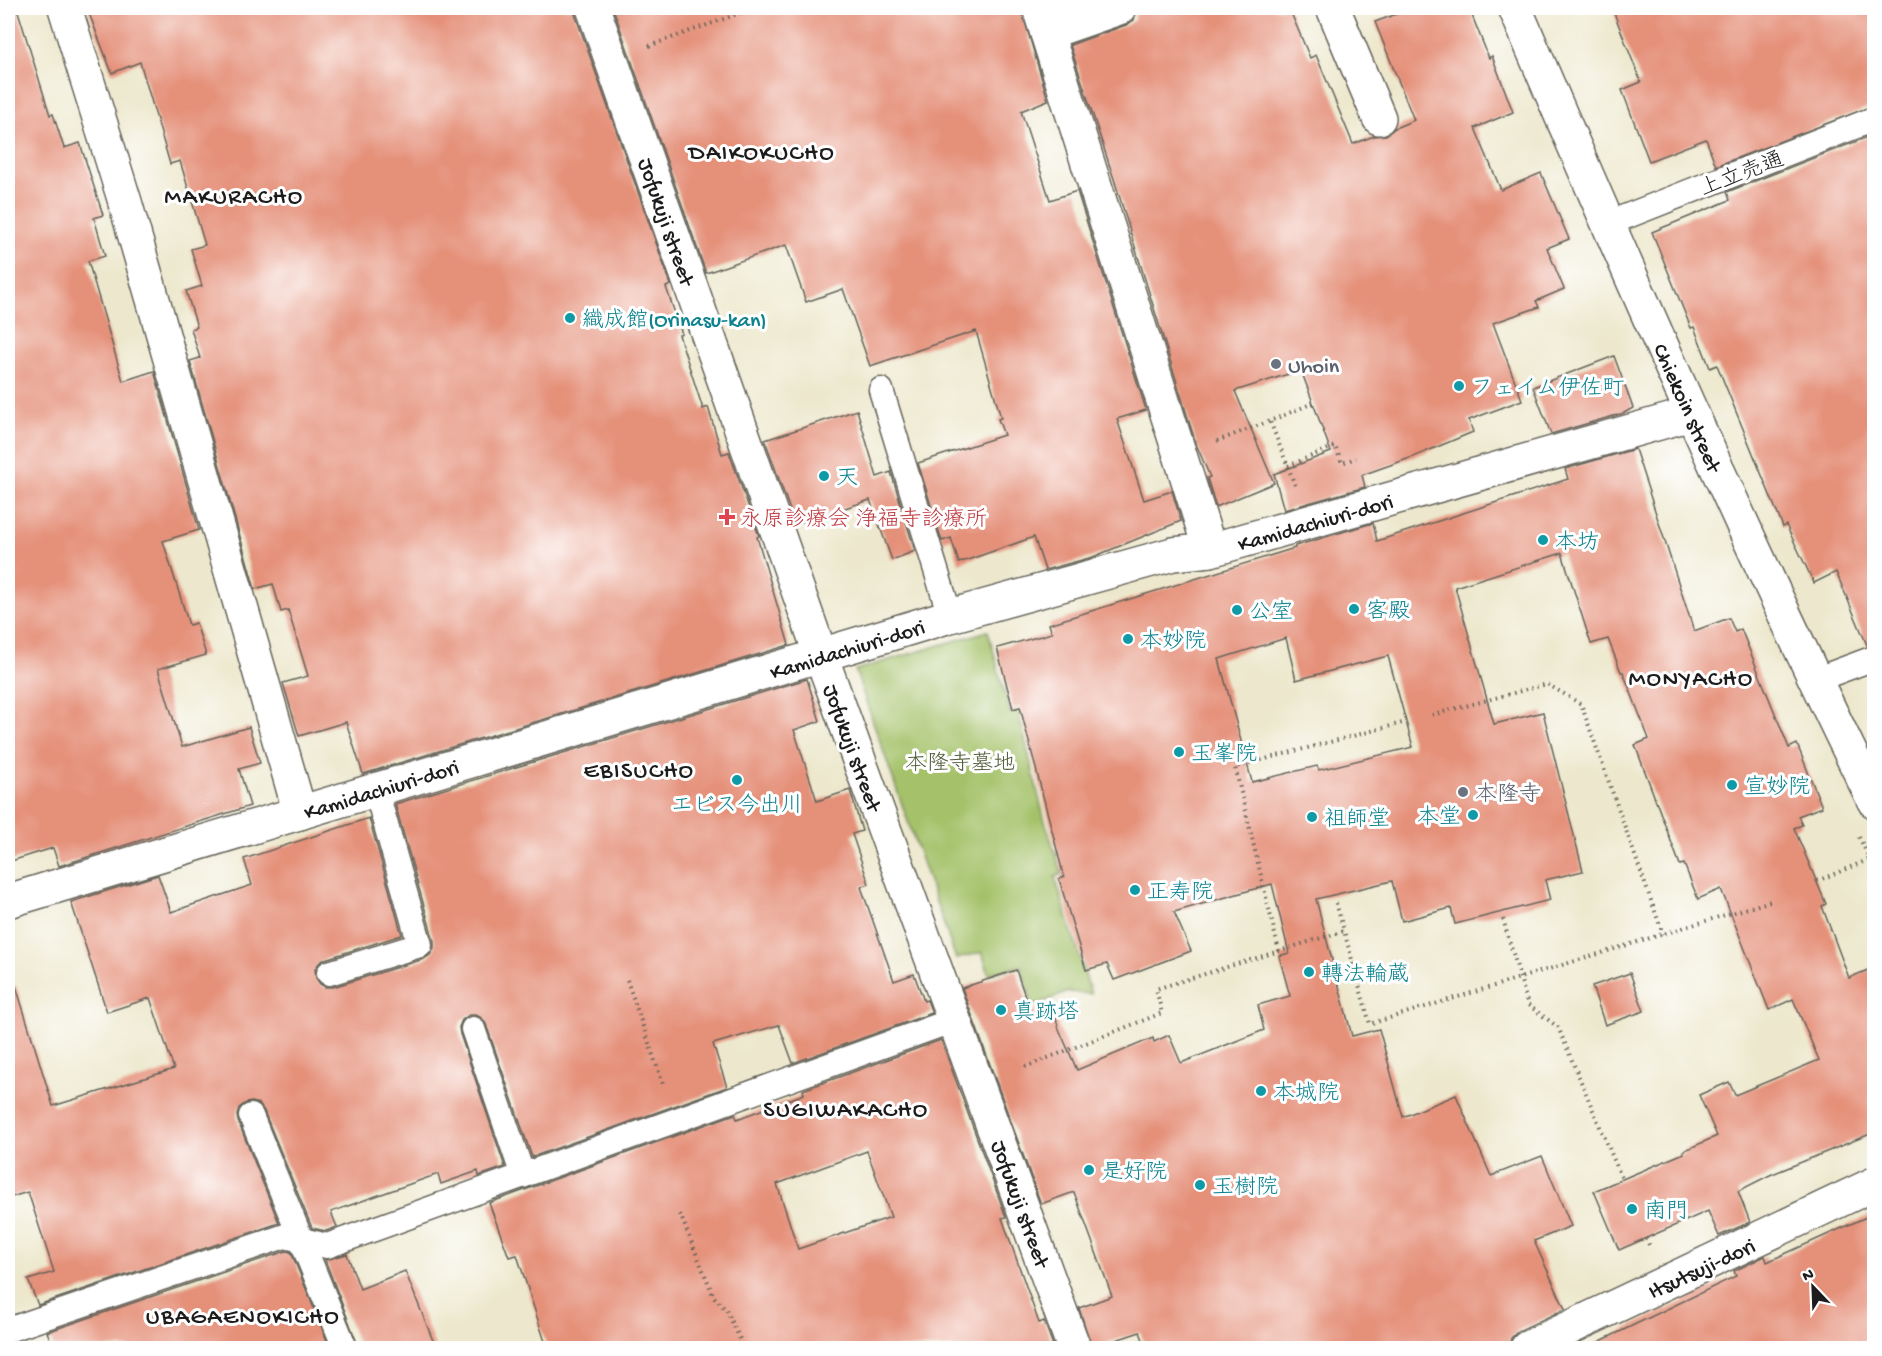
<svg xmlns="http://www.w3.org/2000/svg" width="1882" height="1356" font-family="'Gochi Hand','Klee One',sans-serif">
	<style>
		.green { fill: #a5c26a; stroke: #606f43; stroke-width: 1.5 }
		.building { fill: #e5917a; fill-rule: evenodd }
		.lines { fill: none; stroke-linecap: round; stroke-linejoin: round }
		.service-casing { stroke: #65635a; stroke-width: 27 }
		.minor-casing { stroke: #65635a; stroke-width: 36 }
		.tertiary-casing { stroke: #65635a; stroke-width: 36 }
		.path { stroke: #65635a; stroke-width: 4; stroke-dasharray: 1.5 4.5; stroke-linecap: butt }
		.service { stroke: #fff; stroke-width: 24 }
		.minor { stroke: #fff; stroke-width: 33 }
		.tertiary { stroke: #fff; stroke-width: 33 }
		.culture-dot { fill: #0f9aa8; stroke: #fff; stroke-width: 2 }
		.worship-dot { fill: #6b7280; stroke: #fff; stroke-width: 2 }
		.health-dot { fill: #e0444e; stroke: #fff; stroke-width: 2 }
		.labels { text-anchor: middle; stroke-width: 6; stroke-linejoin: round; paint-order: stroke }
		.street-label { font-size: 22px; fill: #1c1c1c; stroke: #fff }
		.culture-label { font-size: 22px; fill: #0d838f; stroke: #fff; text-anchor: start }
		.worship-label { font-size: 22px; fill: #5b616d; stroke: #fff; text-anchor: start }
		.health-label { font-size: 22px; fill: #be3a42; stroke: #fff; text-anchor: start }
		.park-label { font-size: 22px; fill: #535e3b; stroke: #fff }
		.neighbourhood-label { font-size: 24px; letter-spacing: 1.5px; fill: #1c1c1c; stroke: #fff }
	</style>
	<rect width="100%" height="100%" fill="#fff"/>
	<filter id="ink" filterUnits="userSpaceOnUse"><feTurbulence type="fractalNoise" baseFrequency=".0167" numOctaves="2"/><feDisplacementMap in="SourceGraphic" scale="12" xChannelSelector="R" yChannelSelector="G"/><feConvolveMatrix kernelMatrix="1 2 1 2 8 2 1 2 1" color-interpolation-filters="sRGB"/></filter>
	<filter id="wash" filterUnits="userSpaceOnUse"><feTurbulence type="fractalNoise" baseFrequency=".008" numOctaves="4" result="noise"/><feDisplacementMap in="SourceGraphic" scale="24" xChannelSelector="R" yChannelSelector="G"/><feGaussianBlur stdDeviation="1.35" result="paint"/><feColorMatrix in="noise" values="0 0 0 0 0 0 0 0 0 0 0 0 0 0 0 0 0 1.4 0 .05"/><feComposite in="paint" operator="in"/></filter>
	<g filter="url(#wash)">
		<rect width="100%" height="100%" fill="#ede8cd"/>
		<!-- green -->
		<polygon class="green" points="988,631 1010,713 1018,711 1044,818 1062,874 1055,877 1091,994 1068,992 1033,1006 1021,966 989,974 982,952 956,959 855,670"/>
		<g id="blocks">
			<!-- building -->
			<g class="building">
				<polygon points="8,8 17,8 50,115 53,114 64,148 80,143 103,215 94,218 105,256 88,261 123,381 154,371 199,530 163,541 189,625 196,623 206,655 158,669 182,747 249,727 260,763 239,769 250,806 59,866 53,848 8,862"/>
				<polygon points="87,8 575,8 575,14 671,285 666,287 682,334 679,335 703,409 708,407 722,454 729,452 759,536 757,537 789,645 363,774 346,722 299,736 283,683 308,676 288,610 281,612 273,584 255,589 190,361 200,358 191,329 197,327 186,291 202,286 191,249 205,245 180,161 170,164 140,62 112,73"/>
				<polygon points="613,8 1021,8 1048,100 1021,111 1050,200 1077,191 1146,410 1117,419 1144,500 1172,491 1181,521 1093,557 1045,570 1034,537 959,563 951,538 942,541 918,463 1004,435 998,419 1001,418 976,331 870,366 843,289 806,302 786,245 706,273"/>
				<polygon points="1137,8 1289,8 1310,58 1316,55 1353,144 1374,136 1386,135 1395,128 1414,120 1375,22 1413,8 1469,8 1489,58 1492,56 1513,112 1475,128 1501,190 1541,173 1569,239 1547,248 1564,289 1536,301 1539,307 1493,323 1522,400 1469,420 1473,432 1413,457 1362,475 1365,487 1284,510 1274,474 1331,452 1301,370 1235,391 1274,483 1216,507 1207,478 1210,477 1196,444 1114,179 1070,45 1126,25 1134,20"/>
				<polygon points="1612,8 1875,8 1875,105 1716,166 1706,139 1649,161 1622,90 1641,82"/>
				<polygon points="1875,134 1875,644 1867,645 1836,572 1814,583 1786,525 1783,527 1717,365 1710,368 1694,327 1691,328 1652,232 1730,200 1727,192"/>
				<polygon points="1614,356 1633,408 1624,413 1551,434 1533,387"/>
				<polygon points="857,410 877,477 891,472 915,551 892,560 870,500 795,524 765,440"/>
				<path d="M 1635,449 L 1694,631 L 1729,618 L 1735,632 L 1741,629 L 1789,748 L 1797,744 L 1822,807 L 1798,816 L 1802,825 L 1794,828 L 1826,904 L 1822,906 L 1849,978 L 1875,967 L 1875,1132 L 1770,1175 L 1738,1191 L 1750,1222 L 1719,1236 L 1708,1211 L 1619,1250 L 1594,1191 L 1684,1153 L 1683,1151 L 1717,1136 L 1699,1095 L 1729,1082 L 1735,1095 L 1819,1060 L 1793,999 L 1769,1010 L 1721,889 L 1698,899 L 1684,864 L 1680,865 L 1635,745 L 1649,739 L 1623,672 L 1621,672 L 1608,639 L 1591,644 L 1562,553 L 1455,587 L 1494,724 L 1543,712 L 1583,871 L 1545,880 L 1550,900 L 1455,924 L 1451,908 L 1402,921 L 1392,881 L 1316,899 L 1352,1036 L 1379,1029 L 1403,1117 L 1456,1095 L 1491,1176 L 1542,1156 L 1571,1226 L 1534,1241 L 1565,1309 L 1518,1331 L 1511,1338 L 1509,1348 L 1146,1348 L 1140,1332 L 1092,1348 L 1079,1308 L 1112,1296 L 1074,1192 L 1041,1204 L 962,988 L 1016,970 L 1031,1013 L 1052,1006 L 1059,1029 L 1077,1070 L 1153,1038 L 1154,1042 L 1169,1035 L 1181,1063 L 1264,1030 L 1258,1005 L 1290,996 L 1279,956 L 1289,953 L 1272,884 L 1174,912 L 1191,951 L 1114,980 L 1107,964 L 1086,970 L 1059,879 L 1064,877 L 1020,707 L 1013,709 L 997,648 L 1052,633 L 1049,624 L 1295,548 L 1295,546 L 1373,523 L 1377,541 L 1568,479 L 1565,469 ZM 1286,638 L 1296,680 L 1388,656 L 1413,747 L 1319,770 L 1317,766 L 1252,782 L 1219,659 Z"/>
				<polygon points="807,679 820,721 794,730 817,801 850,790 862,831 852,834 869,884 861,887 894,981 914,974 924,1001 927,1000 932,1013 793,1063 779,1025 713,1044 727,1087 532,1157 486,1024 482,1018 476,1015 469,1015 462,1020 459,1027 460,1034 505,1167 479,1176 478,1171 441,1184 438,1174 331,1212 337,1227 326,1231 312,1228 264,1111 259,1104 252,1102 246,1103 239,1108 237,1115 238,1121 279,1223 38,1305 28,1280 54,1272 28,1192 8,1198 8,987 16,986 53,1106 174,1069 150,998 107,1012 71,902 158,875 171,912 252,885 244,859 369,818 402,935 325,959 319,963 315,969 316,978 320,984 325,987 333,987 424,959 430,955 434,949 434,941 395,804"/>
				<polygon points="1630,973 1644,1011 1605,1025 1592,986"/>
				<path d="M 941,1040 L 1006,1217 L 1002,1218 L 1039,1323 L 1044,1321 L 1054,1348 L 547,1348 L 517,1255 L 509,1257 L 489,1203 L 735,1114 L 737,1119 L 804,1094 L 803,1090 ZM 867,1151 L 891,1217 L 798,1249 L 777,1184 Z"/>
				<polygon points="1875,1213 1875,1348 1586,1348 1736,1276 1734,1271 1765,1256 1767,1262"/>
				<polygon points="286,1251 291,1252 330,1348 54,1348 47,1332"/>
				<polygon points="347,1254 360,1289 405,1271 436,1348 359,1348 325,1260"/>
			</g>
		</g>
	</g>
	<g filter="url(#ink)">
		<use href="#blocks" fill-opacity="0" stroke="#65635a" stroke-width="1.5"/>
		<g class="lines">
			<defs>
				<g id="service">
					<polyline points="1607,224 1874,119"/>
					<polyline points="881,390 950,616"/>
					<polyline points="1815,680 1874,658"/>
					<polyline points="329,973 420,945 376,790"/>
					<polyline points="473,1029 523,1176"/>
					<polyline points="251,1116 345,1348"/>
					<polyline points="8,1330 285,1236 327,1246 954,1020"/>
				</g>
				<g id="minor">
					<polyline points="65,8 125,202 300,813"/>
					<polyline points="593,8 821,656 1074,1348"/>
					<polyline points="1039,8 1210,550"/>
					<polyline points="1333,8 1379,118"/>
					<polyline points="1047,33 1119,8"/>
					<polyline points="8,901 950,616 1173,554 1210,550 1691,414"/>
					<polyline points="1527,1348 1874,1184"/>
				</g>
				<path id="tertiary" d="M 1515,8 C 1629,275 1746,541 1874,801"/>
			</defs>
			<!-- service casing -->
			<use href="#service" class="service-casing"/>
			<!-- minor casing -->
			<use href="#minor" class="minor-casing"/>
			<!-- tertiary casing -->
			<use href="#tertiary" class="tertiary-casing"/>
			<!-- path -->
			<g class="path">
				<polyline points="649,46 754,8"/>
				<polyline points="1217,441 1270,421"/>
				<polyline points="1288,466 1335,446 1342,463 1356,458"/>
				<polyline points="1295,485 1270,421 1313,403"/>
				<polyline points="1432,715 1547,684 1581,704 1663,934"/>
				<polyline points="1859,837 1874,868"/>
				<polyline points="1817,881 1870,859"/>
				<polyline points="1336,903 1344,931"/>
				<polyline points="1503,919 1528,1005 1558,1027 1622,1179"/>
				<polyline points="1279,951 1235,767 1406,722"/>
				<polyline points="627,980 664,1087"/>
				<polyline points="1025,1067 1162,1013 1156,989 1344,931 1370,1024 1774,900"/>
				<polyline points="680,1214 714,1297 727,1311 744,1348"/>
				<polyline points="1646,1238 1650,1247"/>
			</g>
			<!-- service -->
			<use href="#service" class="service"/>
			<!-- minor -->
			<use href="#minor" class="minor"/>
			<!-- tertiary -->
			<use href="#tertiary" class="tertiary"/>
		</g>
	</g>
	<!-- markers -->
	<g class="culture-dot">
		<circle cx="570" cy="318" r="6"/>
		<circle cx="1459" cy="386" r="6"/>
		<circle cx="824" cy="476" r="6"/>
		<circle cx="1543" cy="540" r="6"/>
		<circle cx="1354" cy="609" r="6"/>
		<circle cx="1237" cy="610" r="6"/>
		<circle cx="1128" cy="639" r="6"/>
		<circle cx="1179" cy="752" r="6"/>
		<circle cx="737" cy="780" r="6"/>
		<circle cx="1732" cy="785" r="6"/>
		<circle cx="1473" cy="815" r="6"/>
		<circle cx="1312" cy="817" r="6"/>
		<circle cx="1135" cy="890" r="6"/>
		<circle cx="1309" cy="972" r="6"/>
		<circle cx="1001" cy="1010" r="6"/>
		<circle cx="1261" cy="1091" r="6"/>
		<circle cx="1089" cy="1170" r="6"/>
		<circle cx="1200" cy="1185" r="6"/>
		<circle cx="1632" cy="1209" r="6"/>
	</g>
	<g class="worship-dot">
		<circle cx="1276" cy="364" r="6"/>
		<circle cx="1463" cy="792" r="6"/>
	</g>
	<path class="health-dot" d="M724 508h6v6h6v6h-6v6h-6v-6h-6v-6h6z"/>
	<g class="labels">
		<!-- street labels -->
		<g class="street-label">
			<text transform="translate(1741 172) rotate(-21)" y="8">上立売通</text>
			<text transform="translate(668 221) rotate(71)" y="8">Jofukuji street</text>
			<text transform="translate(1689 407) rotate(66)" y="8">Chiekoin street</text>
			<text transform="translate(1315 521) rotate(-16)" y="8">Kamidachiuri-dori</text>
			<text transform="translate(847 648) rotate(-17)" y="8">Kamidachiuri-dori</text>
			<text transform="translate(854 747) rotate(70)" y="8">Jofukuji street</text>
			<text transform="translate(381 788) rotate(-17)" y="8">Kamidachiuri-dori</text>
			<text transform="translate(1022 1203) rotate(70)" y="8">Jofukuji street</text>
			<text transform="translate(1701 1267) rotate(-25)" y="8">Itsutsuji-dori</text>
		</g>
		<!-- culture labels -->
		<g class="culture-label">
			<text x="582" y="326">織成館(Orinasu-kan)</text>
			<text x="1471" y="394">フェイム伊佐町</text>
			<text x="836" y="484">天</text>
			<text x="1555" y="548">本坊</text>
			<text x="1366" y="617">客殿</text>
			<text x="1249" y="618">公室</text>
			<text x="1140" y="647">本妙院</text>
			<text x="1191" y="760">玉峯院</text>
			<text x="1744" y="793">宣妙院</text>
			<text x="737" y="811" text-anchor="middle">エビス今出川</text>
			<text x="1461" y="823" text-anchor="end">本堂</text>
			<text x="1324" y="825">祖師堂</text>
			<text x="1147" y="898">正寿院</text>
			<text x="1321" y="980">轉法輪蔵</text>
			<text x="1013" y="1018">真跡塔</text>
			<text x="1273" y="1099">本城院</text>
			<text x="1101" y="1178">是好院</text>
			<text x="1212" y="1193">玉樹院</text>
			<text x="1644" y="1217">南門</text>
		</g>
		<!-- worship labels -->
		<g class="worship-label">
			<text x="1288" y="372">Uhoin</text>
			<text x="1475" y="800">本隆寺</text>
		</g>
		<!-- health labels -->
		<g class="health-label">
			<text x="740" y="525">永原診療会 浄福寺診療所</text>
		</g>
		<!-- park labels -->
		<g class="park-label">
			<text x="960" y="769">本隆寺墓地</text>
		</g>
		<!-- neighbourhood labels -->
		<g class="neighbourhood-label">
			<text x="762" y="159">DAIKOKUCHO</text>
			<text x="234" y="203">MAKURACHO</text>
			<text x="1691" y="685">MONYACHO</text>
			<text x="639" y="777">EBISUCHO</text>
			<text x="846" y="1116">SUGIWAKACHO</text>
			<text x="243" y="1323">UBAGAENOKICHO</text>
		</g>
	</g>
	<!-- margin -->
	<rect width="1882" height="1356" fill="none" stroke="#fff" stroke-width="30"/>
	<!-- north arrow -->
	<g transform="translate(1813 1287) rotate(337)" stroke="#ffffff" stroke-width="4.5" paint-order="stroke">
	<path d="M0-4.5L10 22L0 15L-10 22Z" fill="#1c1c1c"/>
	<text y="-9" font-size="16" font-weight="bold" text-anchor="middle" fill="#1c1c1c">N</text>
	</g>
</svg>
